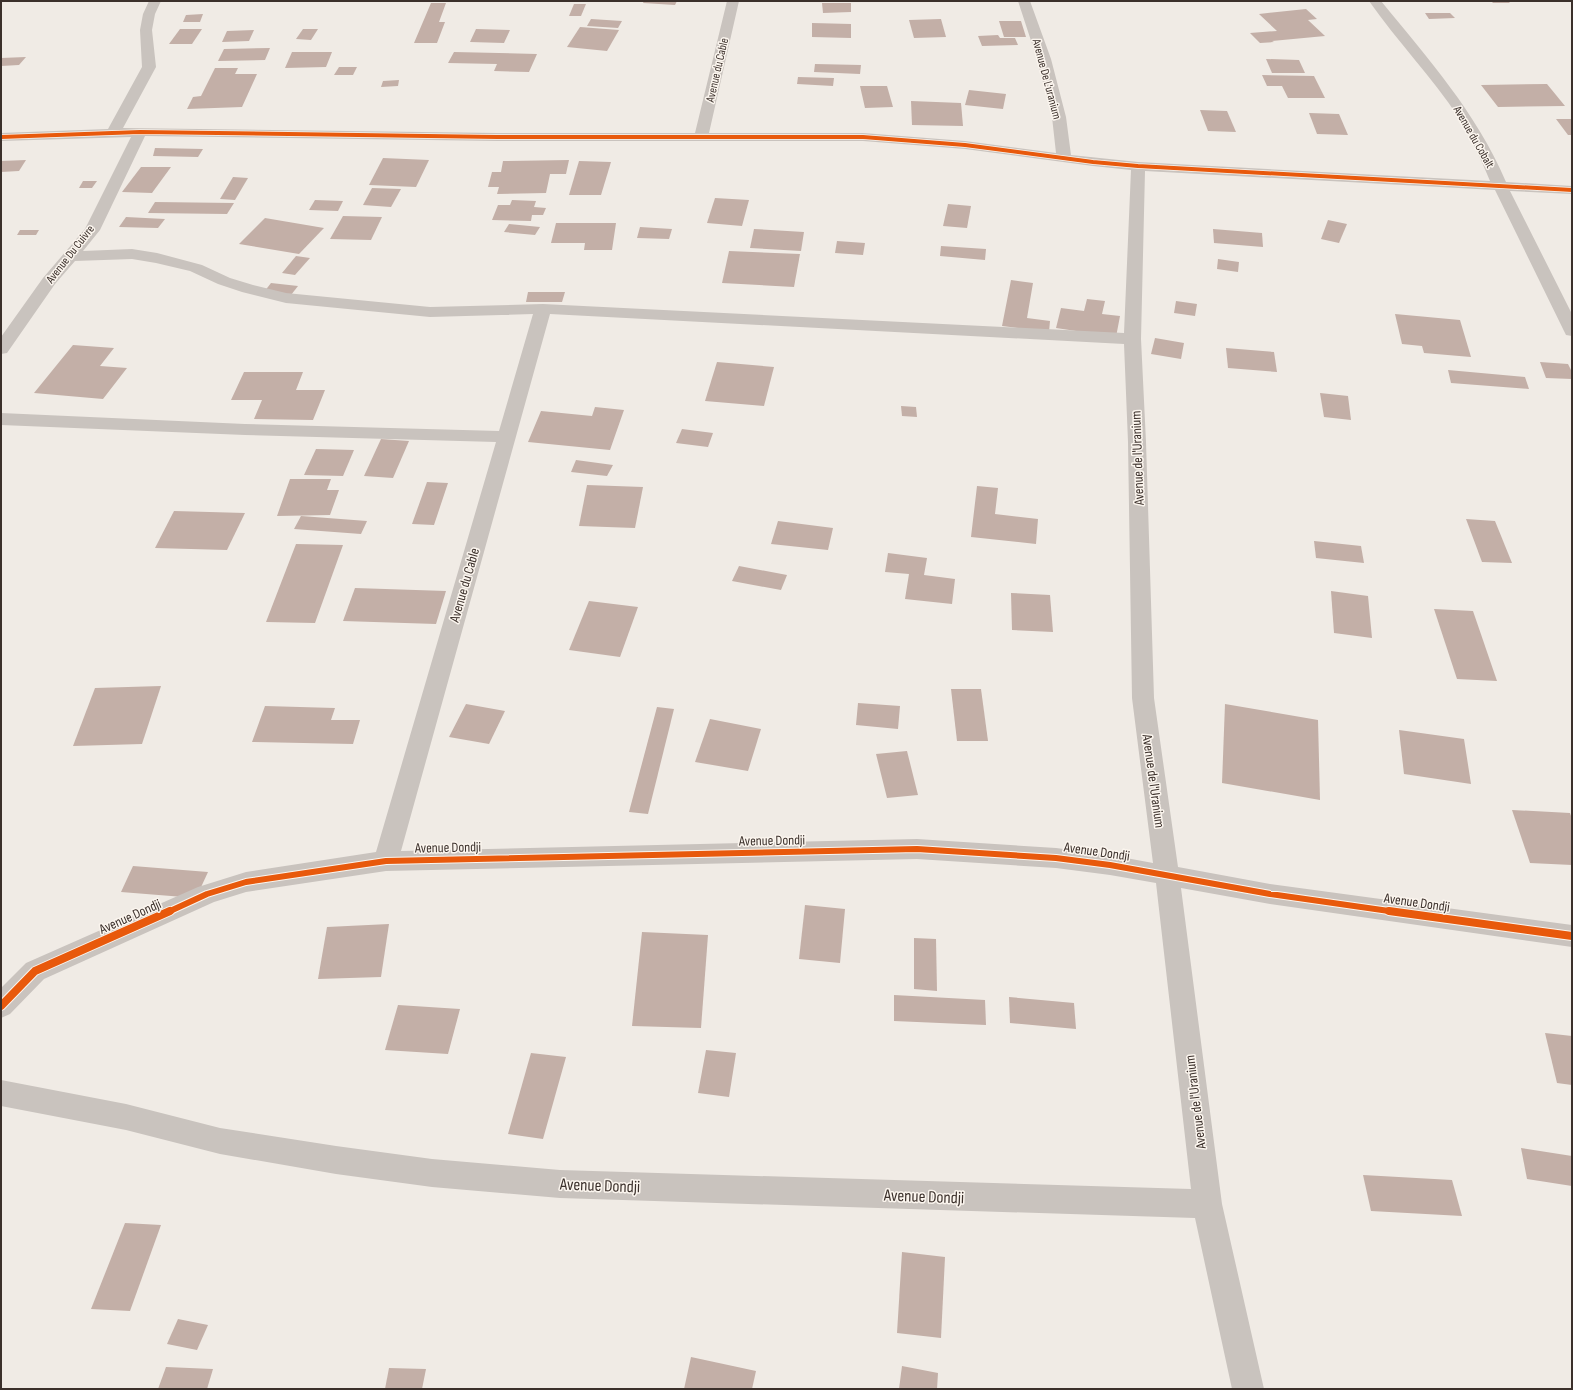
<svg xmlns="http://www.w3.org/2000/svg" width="1573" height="1390" font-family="'Sofia Sans Condensed',sans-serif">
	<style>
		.building { fill: #c3afa7 }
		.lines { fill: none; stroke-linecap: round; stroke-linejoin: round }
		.minor { fill: #c9c3be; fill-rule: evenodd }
		.cycleway-far2-casing { stroke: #fbf5ee; stroke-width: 5.5 }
		.cycleway-far1-casing { stroke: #fbf5ee; stroke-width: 8 }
		.cycleway-casing { stroke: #fbf5ee; stroke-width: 10 }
		.cycleway-far2 { stroke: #e8590c; stroke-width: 4 }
		.cycleway-far1 { stroke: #e8590c; stroke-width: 6 }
		.cycleway { stroke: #e8590c; stroke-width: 8 }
		.labels { text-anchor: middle; stroke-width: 3; stroke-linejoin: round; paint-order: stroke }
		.far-street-label { font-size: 12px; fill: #3b302b; stroke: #fbf5ee }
		.street-label { font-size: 14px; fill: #3b302b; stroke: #fbf5ee }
		.near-street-label { font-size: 17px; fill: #3b302b; stroke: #fbf5ee }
	</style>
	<rect width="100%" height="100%" fill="#f0ebe5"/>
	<!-- building -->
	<g class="building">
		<polygon points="644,1 677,1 675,5 643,3"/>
		<polygon points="1491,1 1508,1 1510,3 1493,3"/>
		<polygon points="431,3 446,3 439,22 445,22 437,43 414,43"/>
		<polygon points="822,3 851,3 851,12 823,13"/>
		<polygon points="574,4 586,4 581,16 569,16"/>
		<polygon points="1306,9 1317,19 1308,20 1325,36 1272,41 1274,42 1260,43 1250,33 1277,31 1259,14"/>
		<polygon points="1425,13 1450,13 1455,18 1429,19"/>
		<polygon points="203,14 200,22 183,22 186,15"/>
		<polygon points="591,19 622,21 618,28 587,26"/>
		<polygon points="941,19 946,37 914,38 909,20"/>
		<polygon points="999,21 1021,21 1026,37 1004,37"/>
		<polygon points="812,23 851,24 851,38 812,37"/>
		<polygon points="580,27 619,30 607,51 567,47"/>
		<polygon points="180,29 202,29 192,44 169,44"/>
		<polygon points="303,29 318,29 311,40 296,39"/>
		<polygon points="476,29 510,30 504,43 470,42"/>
		<polygon points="254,30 249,41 222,42 227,31"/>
		<polygon points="998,35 1000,38 1015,38 1018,45 982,46 978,36"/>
		<polygon points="270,48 265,60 218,61 224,49"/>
		<polygon points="292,52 332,52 326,67 285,68"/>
		<polygon points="454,52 537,54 529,72 494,71 497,64 448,63"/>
		<polygon points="26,57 19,65 1,66 1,58"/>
		<polygon points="1266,59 1299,60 1305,73 1272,73"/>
		<polygon points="815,64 861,65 860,74 814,72"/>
		<polygon points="339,67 357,67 353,75 334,75"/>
		<polygon points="215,68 238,68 235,74 257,74 242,107 187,109 193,97 201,96"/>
		<polygon points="1262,75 1314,76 1325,98 1288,98 1282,86 1267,86"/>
		<polygon points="798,77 834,78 833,86 797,84"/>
		<polygon points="399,80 398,86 381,87 383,81"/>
		<polygon points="1547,84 1565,106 1498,107 1481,85"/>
		<polygon points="860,86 887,86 893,107 865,108"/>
		<polygon points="969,90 1006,94 1003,109 965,105"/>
		<polygon points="911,101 961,103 963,126 912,125"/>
		<polygon points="1200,110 1227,111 1236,132 1208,131"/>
		<polygon points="1309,113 1339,114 1348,135 1317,134"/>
		<polygon points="1556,119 1572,119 1572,135 1568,135"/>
		<polygon points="155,148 203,149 198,157 153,156"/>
		<polygon points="383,158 429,160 416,187 369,185"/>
		<polygon points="26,160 19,171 1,172 1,161"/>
		<polygon points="569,160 566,174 550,174 546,193 497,194 499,187 488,187 492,172 501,172 503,161"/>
		<polygon points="579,161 611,162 601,195 569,195"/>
		<polygon points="141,167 171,167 152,193 122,192"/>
		<polygon points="233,177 248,178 235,200 220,199"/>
		<polygon points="83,181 97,181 92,188 79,188"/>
		<polygon points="372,188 401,189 391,207 363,205"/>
		<polygon points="715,198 749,200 742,226 707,223"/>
		<polygon points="315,200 343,201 338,211 309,210"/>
		<polygon points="512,200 536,201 534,207 546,208 543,215 532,215 531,221 492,220 498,205 510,205"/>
		<polygon points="155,202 234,203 227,214 148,213"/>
		<polygon points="948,204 971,206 967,228 943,226"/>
		<polygon points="343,216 382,217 371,240 330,239"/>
		<polygon points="126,217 165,219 158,228 119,227"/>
		<polygon points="265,218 324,228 299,254 239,244"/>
		<polygon points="1328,220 1347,224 1339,243 1321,239"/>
		<polygon points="556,223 616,223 612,250 584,250 585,243 551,243"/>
		<polygon points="509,224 540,227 535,235 504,232"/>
		<polygon points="640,227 672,229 669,239 637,238"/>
		<polygon points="754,229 804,232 801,251 750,248"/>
		<polygon points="1213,229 1262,233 1263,247 1214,243"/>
		<polygon points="20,230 39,230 36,235 17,235"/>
		<polygon points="837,241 865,243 863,255 835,253"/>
		<polygon points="941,246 986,249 985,260 940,256"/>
		<polygon points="729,251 800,254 794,287 722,283"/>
		<polygon points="296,256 310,258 295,275 282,273"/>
		<polygon points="1218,259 1239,262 1238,272 1217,269"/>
		<polygon points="1011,280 1033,283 1027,318 1050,321 1049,332 1002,326"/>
		<polygon points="271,283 298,286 291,295 264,292"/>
		<polygon points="528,292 565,292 562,302 526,302"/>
		<polygon points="1087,299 1105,301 1102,314 1120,316 1116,337 1056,328 1061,308 1084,311"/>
		<polygon points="1176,301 1197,304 1195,316 1174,313"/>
		<polygon points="1395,314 1460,320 1471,357 1424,353 1422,346 1402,344"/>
		<polygon points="1155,338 1184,343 1181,359 1151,354"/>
		<polygon points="73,345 114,348 100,366 127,368 103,399 34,393"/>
		<polygon points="1226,348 1274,352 1277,372 1228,368"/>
		<polygon points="717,362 774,367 764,406 705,401"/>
		<polygon points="1540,362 1568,364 1572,372 1572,379 1546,378"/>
		<polygon points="1448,370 1525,377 1529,389 1451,383"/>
		<polygon points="244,372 303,372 296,390 325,390 313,420 254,419 262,400 231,400"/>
		<polygon points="1320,393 1348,396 1351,420 1324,417"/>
		<polygon points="901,406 916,407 917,417 902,416"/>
		<polygon points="595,407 624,410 610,450 528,442 541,411 592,416"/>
		<polygon points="682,429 713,433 708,447 676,443"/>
		<polygon points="381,439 409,441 393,478 364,476"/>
		<polygon points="316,449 354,450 343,476 304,475"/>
		<polygon points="576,460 613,465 607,476 571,472"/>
		<polygon points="290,479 331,479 327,490 339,490 330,515 277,516"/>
		<polygon points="427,482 448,483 434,525 412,524"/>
		<polygon points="587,485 643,487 635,528 579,526"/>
		<polygon points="977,486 998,488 995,514 1038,519 1036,544 971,537"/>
		<polygon points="174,511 245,513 227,550 155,548"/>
		<polygon points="301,516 367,521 361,534 294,529"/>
		<polygon points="1466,519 1495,521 1512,563 1482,562"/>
		<polygon points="778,521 833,528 828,550 771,544"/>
		<polygon points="1314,541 1361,546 1364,563 1316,558"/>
		<polygon points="296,544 343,545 315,623 266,622"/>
		<polygon points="888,553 927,558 924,575 955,579 952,604 905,599 909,574 885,572"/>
		<polygon points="739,566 787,575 781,590 732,581"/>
		<polygon points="355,588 446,591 436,624 343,621"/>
		<polygon points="1331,591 1368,596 1372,638 1334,633"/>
		<polygon points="1011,593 1050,595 1053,632 1012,630"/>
		<polygon points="589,601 638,607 620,657 569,650"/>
		<polygon points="1434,609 1473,611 1497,681 1457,679"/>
		<polygon points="161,686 142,744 73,746 95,688"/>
		<polygon points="951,689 981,689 988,741 957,741"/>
		<polygon points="858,703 900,706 898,729 856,725"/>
		<polygon points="466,704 505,711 489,744 449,737"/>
		<polygon points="1225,704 1318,720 1320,800 1222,783"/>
		<polygon points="265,706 335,708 331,720 360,720 353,744 252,742"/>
		<polygon points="657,707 674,709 648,814 629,812"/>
		<polygon points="710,719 761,729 748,771 695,762"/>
		<polygon points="1399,730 1464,739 1471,784 1404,774"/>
		<polygon points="907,751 918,795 887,798 876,754"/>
		<polygon points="1512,810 1570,813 1572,819 1572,865 1530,863"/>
		<polygon points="133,866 208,872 196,898 121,892"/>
		<polygon points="805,905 845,909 840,963 799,959"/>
		<polygon points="389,924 381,977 318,979 327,927"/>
		<polygon points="642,932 708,935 701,1028 632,1026"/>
		<polygon points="914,938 936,939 937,991 914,989"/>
		<polygon points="894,995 985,1000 986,1025 894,1021"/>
		<polygon points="1009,997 1074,1003 1076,1029 1010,1023"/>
		<polygon points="398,1005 460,1009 448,1054 385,1050"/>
		<polygon points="1545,1033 1572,1036 1572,1085 1557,1083"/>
		<polygon points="706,1050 736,1053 729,1097 698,1093"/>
		<polygon points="531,1053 566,1057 543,1139 508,1134"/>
		<polygon points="1521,1148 1572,1156 1572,1186 1527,1179"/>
		<polygon points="1363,1175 1452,1180 1462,1216 1371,1211"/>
		<polygon points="125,1223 161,1225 130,1311 91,1309"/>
		<polygon points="902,1252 945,1257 941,1338 897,1333"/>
		<polygon points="178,1319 208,1325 197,1350 167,1344"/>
		<polygon points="691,1357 756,1371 752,1389 684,1389"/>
		<polygon points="902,1366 938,1373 937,1389 899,1389"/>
		<polygon points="166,1367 213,1369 207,1389 158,1389"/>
		<polygon points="389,1368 426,1369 422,1389 385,1389"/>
	</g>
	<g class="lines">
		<!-- minor -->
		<path class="minor" d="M 149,1 L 161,1 L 155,14 L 152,30 L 156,67 L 123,128 L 497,133 L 695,133 L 727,1 L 739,1 L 709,133 L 863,133 L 965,141 L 1056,153 L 1052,117 L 1037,59 L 1018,1 L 1030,1 L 1051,59 L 1066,117 L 1071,155 L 1138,162 L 1490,181 C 1481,159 1471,138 1459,118 C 1432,77 1397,41 1369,1 L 1381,1 C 1429,60 1476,112 1506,182 L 1572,186 L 1572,194 L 1510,191 L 1572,314 L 1572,336 L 1566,335 L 1564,331 L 1495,190 L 1145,171 L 1141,339 L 1146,442 L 1154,698 L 1178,867 L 1270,884 L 1572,925 L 1572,947 L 1270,904 L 1181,888 L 1222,1204 L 1264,1389 L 1232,1389 L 1195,1218 L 560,1198 L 432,1187 L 336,1174 L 220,1154 L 126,1130 L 1,1106 L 1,1080 L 126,1104 L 220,1128 L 336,1146 L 432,1159 L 560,1170 L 1191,1189 L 1156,883 L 1110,875 L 1056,868 L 917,859 L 386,871 L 246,892 L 214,902 L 44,979 L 10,1014 L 1,1018 L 1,988 L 26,963 L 198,887 L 246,872 L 376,852 L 496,442 L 245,435 L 1,425 L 1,413 L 245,424 L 499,431 L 533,314 L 430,317 L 286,303 L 242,292 L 218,284 L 190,271 L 156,263 L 132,259 L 75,261 L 55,284 L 7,353 L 1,354 L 1,337 L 43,278 L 85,229 L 131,137 L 1,141 L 1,133 L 108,129 L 142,67 L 140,30 L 143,14 ZM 145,136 L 497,141 L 863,141 L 965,149 L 1093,166 L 1131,170 L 1124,333 L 543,304 L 430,307 L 286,293 L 253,285 L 230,278 L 202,265 L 157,253 L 132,249 L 83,251 L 100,230 ZM 550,314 L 1124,344 L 1128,442 L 1132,698 L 1153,863 L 1110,855 L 1056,848 L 917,839 L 401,851 Z"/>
		<defs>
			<polyline id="cycleway-far2" points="1,137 140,132 497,137 863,137 965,145 1093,162 1138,166 1572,190"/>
			<polyline id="cycleway-far1" points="168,912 207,894 246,882 386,861 917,849 1056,858 1110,865 1270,894 1396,912"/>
			<g id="cycleway">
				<polyline points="1389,911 1572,936"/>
				<polyline points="1,1006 35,971 170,911"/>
			</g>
		</defs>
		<!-- cycleway-far2 casing -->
		<use href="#cycleway-far2" class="cycleway-far2-casing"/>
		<!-- cycleway-far1 casing -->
		<use href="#cycleway-far1" class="cycleway-far1-casing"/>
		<!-- cycleway casing -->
		<use href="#cycleway" class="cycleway-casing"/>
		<!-- cycleway-far2 -->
		<use href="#cycleway-far2" class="cycleway-far2"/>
		<!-- cycleway-far1 -->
		<use href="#cycleway-far1" class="cycleway-far1"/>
		<!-- cycleway -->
		<use href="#cycleway" class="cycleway"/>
	</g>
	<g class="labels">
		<!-- far-street labels -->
		<g class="far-street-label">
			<text transform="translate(717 70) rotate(-77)" y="4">Avenue du Cable</text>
			<text transform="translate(1047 79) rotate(75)" y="4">Avenue De L'uranium</text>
			<text transform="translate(1474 137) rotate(60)" y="4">Avenue du Cobalt</text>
			<text transform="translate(70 254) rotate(-52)" y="4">Avenue Du Cuivre</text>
		</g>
		<!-- street labels -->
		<g class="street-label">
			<text transform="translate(1137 458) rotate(-92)" y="5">Avenue de l'Uranium</text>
			<text transform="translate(464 585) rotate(-74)" y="5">Avenue du Cable</text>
			<text transform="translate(1154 781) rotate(82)" y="5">Avenue de l'Uranium</text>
			<text transform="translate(772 840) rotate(-1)" y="5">Avenue Dondji</text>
			<text transform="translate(448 847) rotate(-1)" y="5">Avenue Dondji</text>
			<text transform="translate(1097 851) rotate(8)" y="5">Avenue Dondji</text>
			<text transform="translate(1417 902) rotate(8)" y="5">Avenue Dondji</text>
			<text transform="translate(130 916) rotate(-24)" y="5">Avenue Dondji</text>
			<text transform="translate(1195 1102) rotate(-97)" y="5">Avenue de l'Uranium</text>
		</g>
		<!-- near-street labels -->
		<g class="near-street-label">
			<text transform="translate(600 1185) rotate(2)" y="6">Avenue Dondji</text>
			<text transform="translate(924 1196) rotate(2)" y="6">Avenue Dondji</text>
		</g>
	</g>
	<!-- border -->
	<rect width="1573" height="1390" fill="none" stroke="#3b302b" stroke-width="4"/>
</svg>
